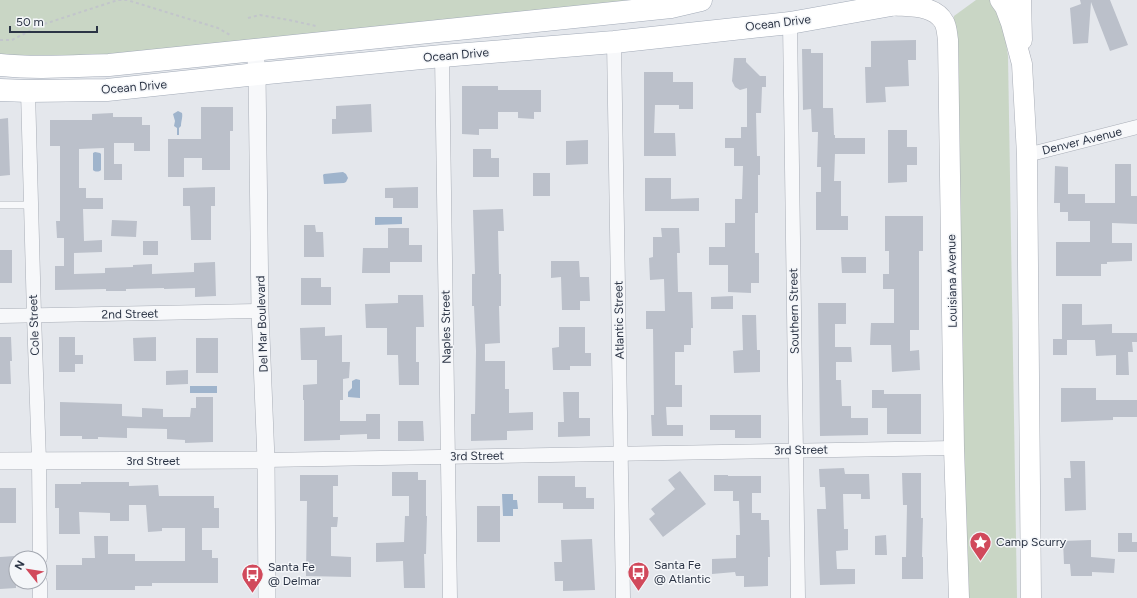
<svg xmlns="http://www.w3.org/2000/svg" width="1137" height="598" font-family="Figtree,sans-serif">
	<style>
		.green { fill: #c9d6c5 }
		.water { fill: #9fb4cc }
		.building { fill: #bbc0ca }
		.lines { fill: none; stroke-linecap: round; stroke-linejoin: round }
		.service-casing { stroke: #a9aeb7; stroke-width: 8 }
		.minor-casing { stroke: #a9aeb7; stroke-width: 15 }
		.tertiary-casing { stroke: #a9aeb7; stroke-width: 18 }
		.secondary-casing { stroke: #a9aeb7; stroke-width: 21 }
		.primary-casing { stroke: #a3abb8; stroke-width: 23 }
		.path { stroke: #c2c5cb; stroke-width: 2; stroke-dasharray: 3 3; stroke-linecap: butt }
		.service { stroke: #f7f8fa; stroke-width: 7 }
		.minor { stroke: #f7f8fa; stroke-width: 14 }
		.tertiary { stroke: #f7f8fa; stroke-width: 17 }
		.secondary { stroke: #fff; stroke-width: 20 }
		.primary { stroke: #fff; stroke-width: 22 }
		.labels { text-anchor: middle; stroke-width: 3; stroke-linejoin: round; paint-order: stroke }
		.street-label { font-size: 12px; fill: #2b3445; stroke: #f4f6f9 }
		.poi-label { font-size: 12px; fill: #2b3445; stroke: #f4f6f9; text-anchor: start }
	</style>
	<rect width="100%" height="100%" fill="#e4e7ec"/>
	<!-- green -->
	<g class="green">
		<polygon points="0,0 628,0 573,9 106,55 12,56 0,54"/>
		<polygon points="976,0 992,0 1003,24 1008,56 1017,598 963,598 954,16"/>
	</g>
	<!-- water -->
	<g class="water">
		<path d="M 178,111 L 182,113 C 183,117 181,121 181,126 L 179,128 L 179,135 L 177,135 L 177,128 L 174,126 L 175,121 L 173,114 Z"/>
		<path d="M 95,152 L 100,153 L 101,154 L 101,170 C 99,172 95,172 93,170 L 93,153 Z"/>
		<polygon points="343,172 346,174 348,178 346,182 344,183 324,184 323,175 324,174"/>
		<polygon points="375,217 402,217 402,224 375,225"/>
		<polygon points="356,379 360,380 360,398 348,397 348,392 352,388 352,381"/>
		<rect x="190" y="386" width="27" height="7"/>
		<polygon points="502,494 513,494 513,500 517,500 518,509 513,509 513,516 503,516"/>
	</g>
	<!-- building -->
	<g class="building">
		<polygon points="1080,0 1110,0 1128,45 1110,51 1091,2 1088,43 1073,44 1070,8 1081,4"/>
		<polygon points="916,40 916,60 908,60 909,86 885,87 886,102 866,103 865,67 871,67 871,41"/>
		<polygon points="802,49 811,49 811,53 823,53 823,108 833,108 834,135 835,135 835,138 865,138 865,154 835,154 834,181 841,181 841,216 848,216 848,230 816,230 816,192 821,192 821,167 817,167 818,132 812,132 811,109 803,110"/>
		<polygon points="734,58 746,58 746,62 760,76 766,76 766,87 762,87 761,113 756,113 757,156 760,156 760,175 758,175 758,213 755,213 755,253 759,253 759,283 751,283 751,293 728,292 728,265 709,265 709,247 725,247 725,223 735,223 735,199 742,199 743,166 734,166 734,148 725,148 725,138 741,138 741,127 747,127 747,88 740,90 735,87 732,81"/>
		<polygon points="644,72 673,72 673,82 693,82 693,109 679,109 679,105 655,105 654,133 675,133 676,156 644,156"/>
		<polygon points="462,86 498,86 498,90 541,90 541,112 534,112 534,119 518,118 518,112 498,112 498,129 479,129 479,135 462,134"/>
		<polygon points="371,104 372,132 332,134 332,119 336,119 336,106"/>
		<polygon points="201,107 233,107 233,131 230,131 230,170 202,170 202,158 184,158 184,177 168,177 168,139 201,139"/>
		<polygon points="113,113 113,117 142,117 142,125 150,125 150,151 134,151 134,143 114,143 114,164 122,164 122,180 104,180 104,148 79,149 79,188 86,188 86,198 103,198 103,209 83,209 84,241 102,240 102,252 74,253 74,274 105,273 105,268 133,267 133,265 152,264 152,274 194,272 194,263 215,262 216,296 195,297 195,288 164,289 164,288 126,289 126,291 106,291 106,289 55,290 55,266 64,266 64,238 57,238 56,221 60,221 60,146 50,146 50,120 92,120 92,114"/>
		<polygon points="8,118 10,175 0,176 0,119"/>
		<polygon points="888,130 907,130 907,147 917,147 917,165 907,165 907,182 888,183"/>
		<polygon points="588,140 588,164 566,165 566,141"/>
		<polygon points="473,149 491,149 491,158 499,158 499,177 473,177"/>
		<polygon points="1115,164 1131,164 1131,196 1137,196 1137,224 1112,223 1112,243 1132,243 1132,261 1107,262 1107,264 1101,264 1101,276 1056,276 1056,242 1090,242 1090,221 1068,221 1068,212 1060,212 1060,203 1054,203 1055,166 1068,167 1068,194 1085,194 1085,203 1115,203"/>
		<rect x="533" y="173" width="17" height="23"/>
		<polygon points="645,178 671,178 671,199 699,198 699,211 645,211"/>
		<polygon points="215,187 215,206 211,206 211,240 191,240 190,206 183,206 183,188"/>
		<polygon points="418,187 418,208 393,208 393,198 385,198 385,188"/>
		<polygon points="503,209 504,231 498,231 499,274 501,274 501,306 499,306 500,343 485,344 485,361 505,361 505,389 509,389 509,413 533,412 533,430 507,431 507,440 471,441 471,414 475,414 476,351 474,306 472,306 472,274 475,274 473,210"/>
		<polygon points="885,216 923,216 923,251 919,251 919,330 910,330 910,351 919,350 920,370 892,372 891,345 870,345 871,323 894,323 894,289 883,289 883,274 889,274 889,251 885,251"/>
		<polygon points="112,220 137,221 136,237 111,236"/>
		<polygon points="304,225 315,225 316,232 323,232 324,257 304,257"/>
		<polygon points="388,228 409,228 409,245 422,245 422,262 390,262 390,273 362,273 363,248 388,248"/>
		<polygon points="661,228 679,228 680,253 677,253 678,292 692,292 693,328 691,328 691,345 684,345 684,352 675,352 675,385 682,385 682,407 666,407 667,425 683,425 683,436 652,436 651,415 654,415 653,329 646,329 646,311 665,311 664,279 650,280 649,258 653,257 653,237 662,237"/>
		<rect x="143" y="241" width="15" height="14"/>
		<rect x="0" y="250" width="12" height="33"/>
		<polygon points="841,257 866,257 866,273 842,273"/>
		<polygon points="551,261 579,261 580,277 589,277 590,301 580,301 580,310 562,310 561,277 551,278"/>
		<polygon points="301,278 321,278 321,287 331,287 331,305 301,305"/>
		<polygon points="398,295 423,295 424,327 416,327 416,362 419,362 419,385 399,385 398,355 387,355 387,328 366,328 365,304 398,303"/>
		<polygon points="733,296 733,309 711,309 711,297"/>
		<polygon points="818,303 846,303 846,324 835,324 835,347 851,347 852,362 836,362 836,380 841,380 842,406 851,406 851,418 868,418 868,435 820,436"/>
		<polygon points="1062,304 1082,304 1082,325 1112,324 1112,333 1137,333 1137,342 1132,342 1133,352 1128,352 1129,375 1116,375 1116,355 1096,356 1095,340 1067,340 1067,355 1053,355 1053,339 1062,339"/>
		<polygon points="742,315 756,315 757,350 760,350 760,372 734,373 733,351 743,350"/>
		<polygon points="325,327 325,336 342,335 342,362 350,362 349,378 343,379 343,400 340,400 340,421 366,421 366,414 380,414 380,439 367,439 367,434 340,435 340,440 304,441 304,400 303,400 303,385 317,384 317,360 301,360 300,328"/>
		<polygon points="559,327 585,327 585,353 591,353 591,366 570,366 570,370 553,370 552,348 559,347"/>
		<polygon points="0,337 11,337 12,361 10,361 11,384 0,384"/>
		<polygon points="59,337 75,337 75,355 83,355 83,364 75,364 75,372 59,372"/>
		<polygon points="156,337 156,361 134,361 133,338"/>
		<rect x="196" y="338" width="22" height="35"/>
		<polygon points="188,370 188,384 166,385 166,371"/>
		<polygon points="1061,388 1096,388 1096,400 1137,400 1137,417 1113,417 1113,420 1061,422"/>
		<polygon points="872,390 884,390 884,394 921,394 921,434 887,434 887,408 872,408"/>
		<polygon points="563,392 579,392 579,418 590,418 590,436 558,437 558,422 564,422"/>
		<polygon points="196,397 213,397 213,442 185,443 185,440 167,439 167,429 127,428 127,438 98,437 98,439 82,439 82,436 60,436 60,402 122,404 122,416 142,417 142,408 163,409 163,417 190,417 191,408 196,408"/>
		<polygon points="710,415 761,415 761,438 735,438 735,430 710,430"/>
		<polygon points="398,421 423,421 424,441 398,441"/>
		<polygon points="1070,461 1085,461 1086,510 1065,511 1064,478 1071,478"/>
		<polygon points="844,468 845,474 869,474 870,499 861,499 861,494 843,494 844,529 848,529 848,550 836,551 837,569 855,569 855,584 820,585 817,509 826,509 825,487 820,487 819,469"/>
		<polygon points="680,471 706,504 663,537 649,519 655,514 651,509 675,489 668,480"/>
		<polygon points="392,472 418,472 418,480 426,480 426,516 427,516 426,554 424,554 425,588 404,588 403,561 376,562 376,543 404,542 405,516 409,516 409,496 392,496"/>
		<polygon points="902,473 921,473 921,518 923,518 922,557 923,557 923,579 902,579 902,557 906,557 907,505 903,505"/>
		<polygon points="300,475 338,475 338,486 333,486 333,517 338,517 337,527 331,527 331,556 351,557 351,577 306,576 307,501 300,501"/>
		<polygon points="714,475 728,475 728,476 761,476 761,493 752,493 752,513 761,513 761,520 769,520 770,557 768,557 768,586 744,587 744,576 736,576 735,572 712,574 712,559 736,558 736,535 740,535 739,501 733,501 733,491 714,491"/>
		<polygon points="538,476 575,476 575,487 586,487 586,498 594,498 594,509 563,509 563,503 538,503"/>
		<polygon points="81,482 129,482 129,486 158,485 159,496 214,496 214,508 219,508 219,528 202,528 202,550 212,550 212,558 218,558 218,583 152,583 152,586 135,586 135,590 56,590 56,565 82,565 82,558 95,558 94,536 108,536 108,554 135,554 135,561 185,561 185,528 162,528 162,531 148,532 146,505 129,505 129,521 110,521 110,513 79,512 80,534 59,534 59,508 55,508 55,484 81,484"/>
		<rect x="0" y="488" width="16" height="35"/>
		<rect x="477" y="506" width="23" height="36"/>
		<polygon points="1118,533 1132,533 1132,542 1137,542 1137,552 1118,552"/>
		<polygon points="886,535 887,555 875,555 875,536"/>
		<polygon points="592,539 595,590 563,591 563,581 555,581 554,562 562,562 561,540"/>
		<polygon points="1091,540 1091,557 1115,559 1114,573 1092,572 1092,576 1071,576 1070,564 1064,564 1063,541"/>
		<polygon points="15,556 16,588 0,589 0,557"/>
	</g>
	<g class="lines">
		<defs>
			<polyline id="service" points="0,205 31,205"/>
			<g id="minor">
				<polyline points="790,23 798,598"/>
				<polyline points="614,42 623,598"/>
				<polyline points="442,56 450,598"/>
				<polyline points="28,91 34,315 39,461 40,558"/>
				<polyline points="1027,155 1137,127"/>
				<polyline points="0,316 260,311"/>
				<polyline points="266,460 954,448"/>
				<polyline points="40,582 40,598"/>
			</g>
			<g id="tertiary">
				<polyline points="255,50 257,74 260,311 266,460 267,598"/>
				<polyline points="0,461 266,460"/>
			</g>
			<g id="secondary">
				<polyline points="1000,0 1005,7 1011,23 1022,64 1027,155 1031,598"/>
				<polyline points="1021,0 1022,40"/>
				<path d="M 891,5 C 909,7 934,4 944,22 C 947,27 947,34 948,40 L 954,448 L 959,598"/>
			</g>
			<g id="primary">
				<path d="M 0,65 C 36,69 73,66 109,65 L 671,7 L 701,0"/>
				<polyline points="0,90 28,91 107,90 257,74 442,56 614,42 790,23 891,5 910,0"/>
			</g>
		</defs>
		<!-- service casing -->
		<use href="#service" class="service-casing"/>
		<!-- minor casing -->
		<use href="#minor" class="minor-casing"/>
		<!-- tertiary casing -->
		<use href="#tertiary" class="tertiary-casing"/>
		<!-- secondary casing -->
		<use href="#secondary" class="secondary-casing"/>
		<!-- primary casing -->
		<use href="#primary" class="primary-casing"/>
		<!-- path -->
		<g class="path">
			<polyline points="248,18 260,15 289,20 316,26"/>
			<polyline points="0,40 12,40 41,25 118,0 127,0 218,28 230,35"/>
		</g>
		<!-- service -->
		<use href="#service" class="service"/>
		<!-- minor -->
		<use href="#minor" class="minor"/>
		<!-- tertiary -->
		<use href="#tertiary" class="tertiary"/>
		<!-- secondary -->
		<use href="#secondary" class="secondary"/>
		<!-- primary -->
		<use href="#primary" class="primary"/>
	</g>
	<!-- icons -->
	<defs>
		<symbol id="sight-pin" viewBox="-11 -11 22 30"><path d="M0 17L-7.5 6A9.5 9.5 0 1 1 7.5 6Z" fill="#d1495b" stroke="#f4f6f9"/><path d="M0-6L1.8-2.2L6-1.7L2.9 1.2L3.7 5.4L0 3.3L-3.7 5.4L-2.9 1.2L-6-1.7L-1.8-2.2Z" fill="#fff"/></symbol>
		<symbol id="bus-pin" viewBox="-11 -11 22 30"><path d="M0 17L-7.5 6A9.5 9.5 0 1 1 7.5 6Z" fill="#d1495b" stroke="#f4f6f9"/><path d="M-5-6H5V4H4V6H2V4H-2V6H-4V4H-5ZM-3.5-4V0h7V-4ZM-3.5 1.2v1.5H-2V1.2ZM2 1.2v1.5H3.5V1.2Z" fill="#fff"/></symbol>
	</defs>
	<g fill-rule="evenodd">
		<use href="#sight-pin" x="968" y="530" width="25" height="34"/>
		<use href="#bus-pin" x="626" y="560" width="25" height="34"/>
		<use href="#bus-pin" x="240" y="562" width="25" height="34"/>
	</g>
	<g class="labels">
		<!-- street labels -->
		<g class="street-label">
			<text transform="translate(778 23) rotate(-7)" y="4">Ocean Drive</text>
			<text transform="translate(456 55) rotate(-5)" y="4">Ocean Drive</text>
			<text transform="translate(134 87) rotate(-5)" y="4">Ocean Drive</text>
			<text transform="translate(1082 141) rotate(-14)" y="4">Denver Avenue</text>
			<text transform="translate(952 281) rotate(-91)" y="4">Louisiana Avenue</text>
			<text transform="translate(794 311) rotate(-91)" y="4">Southern Street</text>
			<text transform="translate(130 314) rotate(-1)" y="4">2nd Street</text>
			<text transform="translate(619 320) rotate(-91)" y="4">Atlantic Street</text>
			<text transform="translate(262 324) rotate(-92)" y="4">Del Mar Boulevard</text>
			<text transform="translate(34 325) rotate(-92)" y="4">Cole Street</text>
			<text transform="translate(446 327) rotate(-91)" y="4">Naples Street</text>
			<text transform="translate(801 450) rotate(-1)" y="4">3rd Street</text>
			<text transform="translate(477 456) rotate(-1)" y="4">3rd Street</text>
			<text x="153" y="465">3rd Street</text>
		</g>
		<!-- poi labels -->
		<g class="poi-label">
			<text x="996" y="546">Camp Scurry</text>
			<text x="654" y="569">Santa Fe<tspan x="654" dy="14">@ Atlantic</tspan></text>
			<text x="268" y="571">Santa Fe<tspan x="268" dy="14">@ Delmar</tspan></text>
		</g>
	</g>
	<!-- north arrow -->
	<g transform="translate(28 570) rotate(300)"><circle r="19" fill="#f4f6f9" stroke="#a4a8b1"/>
	<path d="M0-3L7 15L0 10L-7 15Z" fill="#d1495b"/>
	<text y="-6" font-size="11" font-weight="bold" text-anchor="middle" fill="#2b3445">N</text>
	</g>
	<!-- scale -->
	<path d="M10 26v6h87v-6" fill="none" stroke="#2b3445" stroke-width="2"/>
	<text x="16" y="26" font-size="12" fill="#2b3445" stroke="#f4f6f9" stroke-width="3" paint-order="stroke">50 m</text>
</svg>
